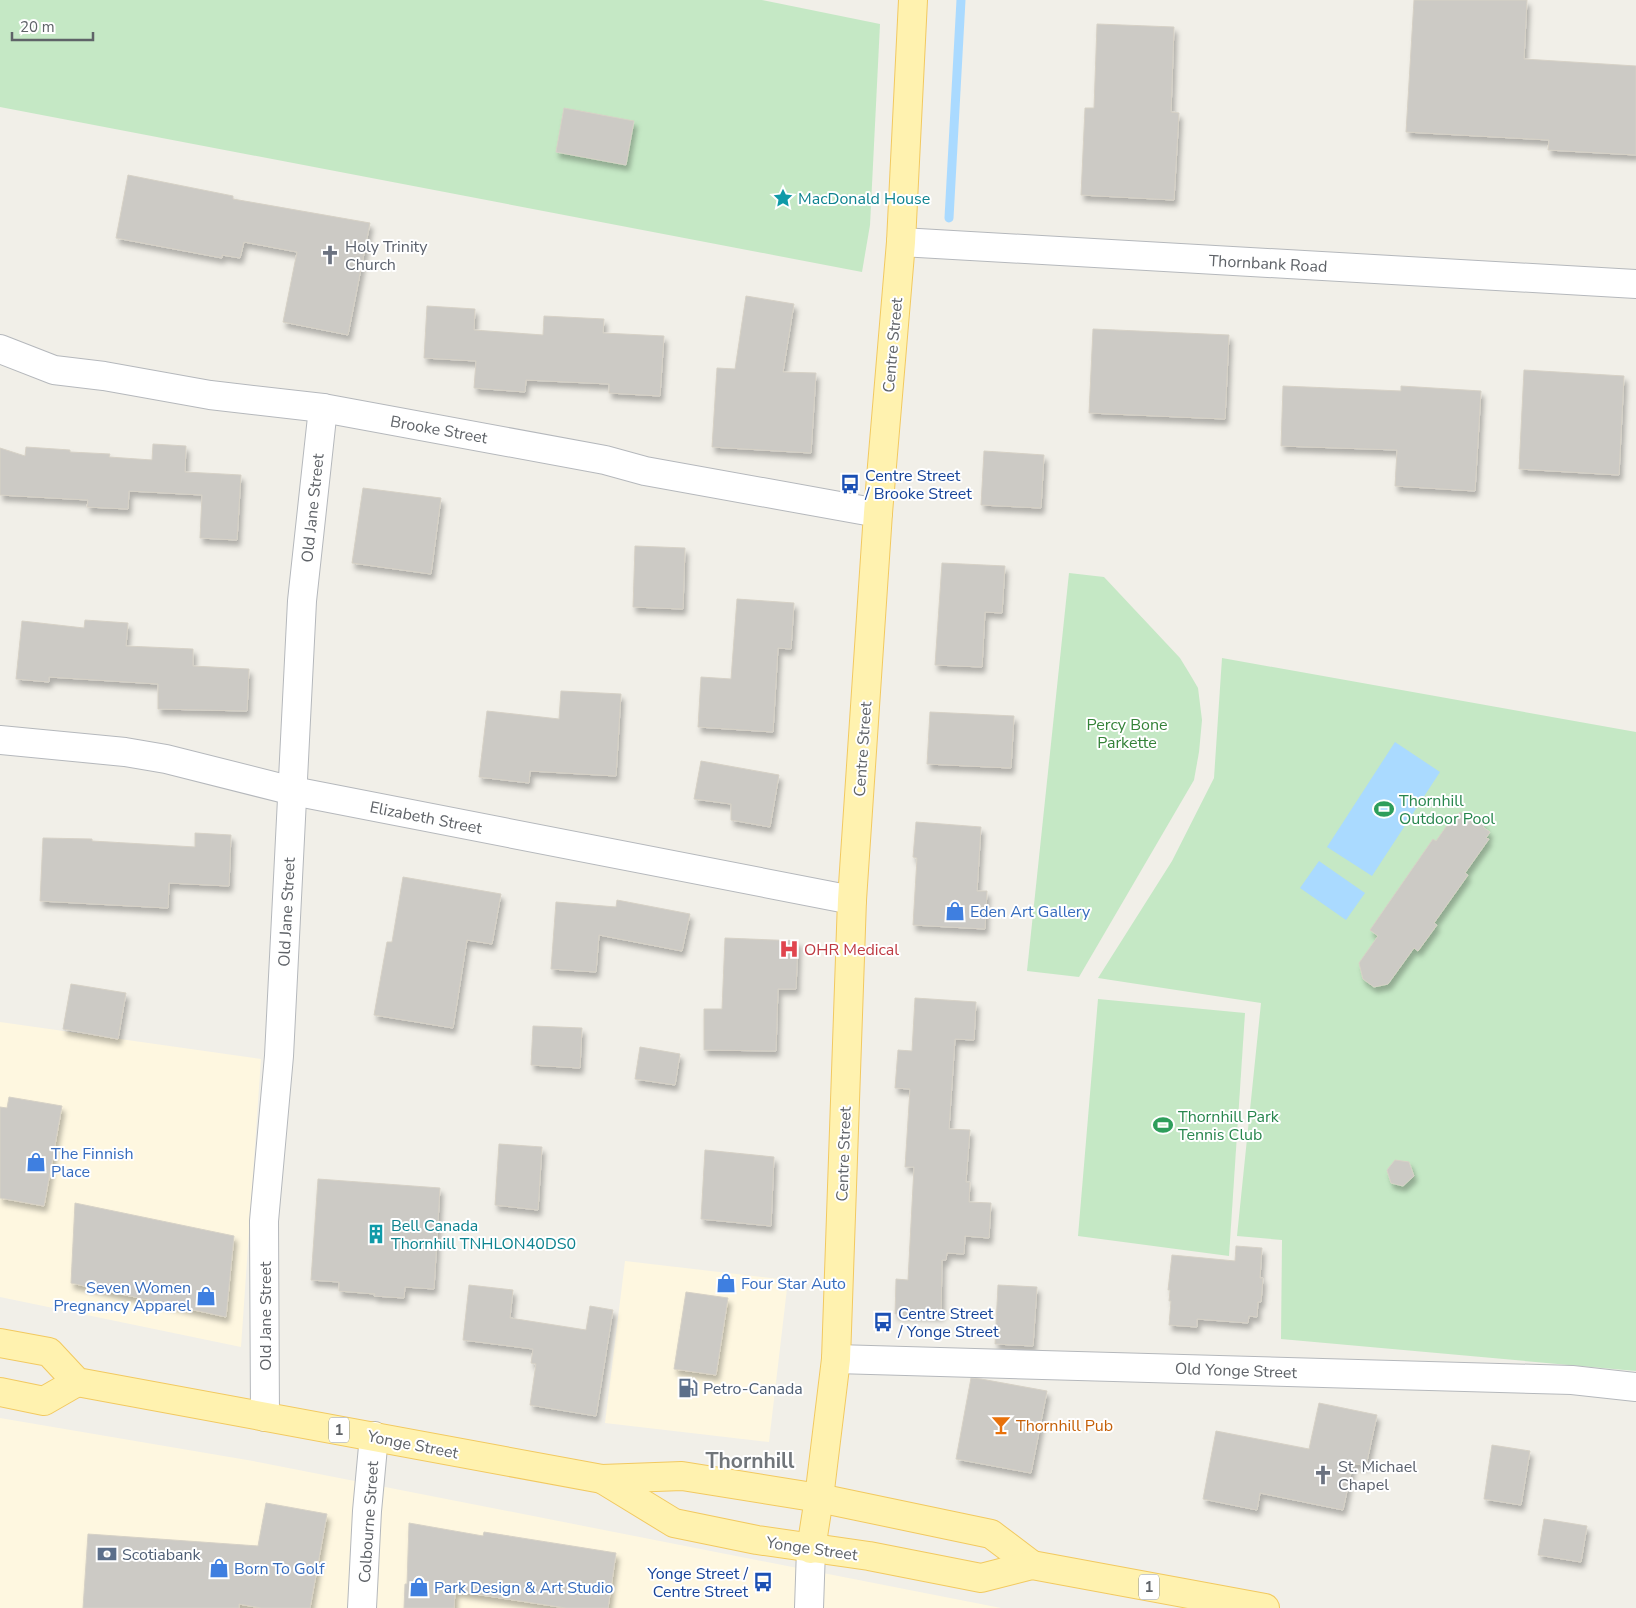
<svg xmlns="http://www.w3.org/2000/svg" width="1636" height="1608" font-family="'Nunito Sans',sans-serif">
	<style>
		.commercial { fill: #fef7e0 }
		.green { fill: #c5e8c5 }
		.water { fill: #aadaff }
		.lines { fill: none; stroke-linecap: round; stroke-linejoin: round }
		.stream { stroke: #aadaff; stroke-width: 9 }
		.building { fill: #cccac5; stroke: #d6d1c6; filter: url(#shadow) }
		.minor-casing { stroke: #b5b8bc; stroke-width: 30 }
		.major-casing { stroke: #f2c960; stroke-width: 30 }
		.minor { stroke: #fff; stroke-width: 28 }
		.major { stroke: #fff2af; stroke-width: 28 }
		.labels { text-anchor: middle; stroke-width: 4; stroke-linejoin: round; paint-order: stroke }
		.shield { fill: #fff; stroke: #8f9295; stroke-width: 1 }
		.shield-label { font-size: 15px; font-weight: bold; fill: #5f6368 }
		.culture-label { font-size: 16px; fill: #0d838f; stroke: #fff; text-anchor: start }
		.worship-label { font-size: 16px; fill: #5b616d; stroke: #fff; text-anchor: start }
		.street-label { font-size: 16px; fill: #5f6368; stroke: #fff }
		.transit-label { font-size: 16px; fill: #164399; stroke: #fff; text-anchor: start }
		.park-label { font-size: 16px; fill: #348238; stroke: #fff }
		.leisure-label { font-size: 16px; fill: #27864d; stroke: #fff; text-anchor: start }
		.shop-label { font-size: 16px; fill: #366cbe; stroke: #fff; text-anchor: start }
		.health-label { font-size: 16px; fill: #be3a42; stroke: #fff; text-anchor: start }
		.service-label { font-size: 16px; fill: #4e5e75; stroke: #fff; text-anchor: start }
		.food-label { font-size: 16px; fill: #c56008; stroke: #fff; text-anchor: start }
		.district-label { font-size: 21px; font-weight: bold; fill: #70757a; stroke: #fff }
	</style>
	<defs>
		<filter id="shadow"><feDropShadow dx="3" dy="5.5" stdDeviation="2.5" flood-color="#0004"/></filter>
	</defs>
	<rect width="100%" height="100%" fill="#f1efe8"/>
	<!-- commercial -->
	<g class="commercial">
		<polygon points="0,1022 261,1059 241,1347 0,1297"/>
		<polygon points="625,1261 788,1280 769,1442 605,1423"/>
		<polygon points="0,1418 253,1461 1001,1608 0,1608"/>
	</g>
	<!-- green -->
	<g class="green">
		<polygon points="0,0 762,0 880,24 870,225 862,272 0,107"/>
		<polygon points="1069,573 1104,577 1180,658 1191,676 1198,688 1202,720 1199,752 1194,780 1079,977 1027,971"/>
		<polygon points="1222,658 1636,732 1636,1371 1281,1339 1282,1240 1237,1236 1261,1003 1098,978 1172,861 1214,778"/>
		<polygon points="1098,999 1245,1013 1229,1256 1078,1236"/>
	</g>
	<!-- water -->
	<g class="water">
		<polygon points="1395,742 1440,772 1372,876 1327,847"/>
		<polygon points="1319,861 1365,893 1346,920 1300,888"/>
	</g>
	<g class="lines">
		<!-- stream -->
		<polyline class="stream" points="949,218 961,0"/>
	</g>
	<!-- building -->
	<g class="building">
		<polygon points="1414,0 1527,0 1524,59 1636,66 1636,155 1548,150 1549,140 1406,132"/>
		<polygon points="1097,24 1174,27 1171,112 1179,113 1174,200 1081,195 1085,108 1094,108"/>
		<polygon points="564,108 634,121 626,165 556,152"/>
		<polygon points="128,175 233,196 233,199 370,223 348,335 283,322 297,252 244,242 240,258 222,255 222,258 116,238"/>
		<polygon points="746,296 794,304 783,372 816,373 811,453 712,447 717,368 735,369"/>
		<polygon points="427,306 475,309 474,330 543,335 544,316 604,319 603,333 664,336 660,396 609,393 609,384 526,380 525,392 474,388 476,361 424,358"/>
		<polygon points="1093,329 1229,335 1225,419 1089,413"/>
		<polygon points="1524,370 1624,376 1619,475 1519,469"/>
		<polygon points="1283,386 1401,391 1401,386 1481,391 1475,491 1395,486 1397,450 1281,446"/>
		<polygon points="153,444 186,446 185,472 241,475 237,540 200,538 202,495 129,491 128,509 87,507 88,500 0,495 0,448 25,456 26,447 70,450 70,452 110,454 109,457 152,460"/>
		<polygon points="984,451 1044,455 1041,508 981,505"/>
		<polygon points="363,488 441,498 431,574 352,563"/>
		<polygon points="635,546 685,548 683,609 633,607"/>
		<polygon points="942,563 1005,566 1002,613 985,612 982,667 935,665"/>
		<polygon points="737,599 794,603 791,649 778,648 773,732 698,727 701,677 731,679"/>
		<polygon points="85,620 128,623 126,646 193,649 193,666 249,669 247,711 158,709 158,684 49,677 49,682 16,679 22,621 84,628"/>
		<polygon points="561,691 621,694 616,776 530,771 529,783 479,777 487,711 559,719"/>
		<polygon points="930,712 1014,716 1011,768 927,764"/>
		<polygon points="701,761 779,775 770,827 731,820 731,804 694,799"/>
		<polygon points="1460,812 1466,816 1468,813 1485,825 1483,827 1490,832 1486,838 1489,839 1465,873 1468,875 1434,923 1437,925 1418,951 1414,948 1388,984 1374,987 1363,979 1359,963 1378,936 1370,930 1433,839 1436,841 1453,817 1456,819"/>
		<polygon points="916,822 981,827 977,891 987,891 985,929 913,925 917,858 913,857"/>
		<polygon points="195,833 231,835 229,886 169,883 168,908 40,901 43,838 92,839 92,841 195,847"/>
		<polygon points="403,877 501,894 492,944 467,940 453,1028 374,1015 387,942 392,942"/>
		<polygon points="617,900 690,914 682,951 599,935 596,972 551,969 556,902 616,907"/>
		<polygon points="725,938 798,941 796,989 778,989 776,1051 704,1050 704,1009 722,1009"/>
		<polygon points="71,984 126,993 118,1039 63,1029"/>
		<polygon points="915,998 976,1002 974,1040 955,1039 949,1129 970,1130 966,1182 970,1182 969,1202 991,1203 989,1238 965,1236 964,1254 947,1253 946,1260 942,1260 941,1315 895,1314 896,1279 908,1280 914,1167 905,1167 910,1089 895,1088 898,1050 912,1051"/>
		<polygon points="533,1026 582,1028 580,1068 531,1065"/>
		<polygon points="640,1047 680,1054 675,1085 635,1079"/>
		<polygon points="9,1097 62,1106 44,1206 0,1198 0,1107 7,1108"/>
		<polygon points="499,1144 542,1147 538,1210 495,1205"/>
		<polygon points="705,1150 774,1157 771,1226 701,1219"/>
		<polygon points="1395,1160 1409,1162 1414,1176 1403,1186 1391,1183 1387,1170"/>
		<polygon points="318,1179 440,1188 434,1289 405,1287 404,1298 374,1296 375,1294 339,1291 339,1282 311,1280"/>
		<polygon points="75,1203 234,1236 226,1317 71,1283"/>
		<polygon points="1236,1246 1262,1248 1260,1278 1263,1278 1261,1302 1258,1302 1257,1317 1249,1316 1248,1323 1197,1319 1197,1327 1169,1325 1171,1301 1169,1301 1170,1290 1168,1290 1172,1255 1235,1261"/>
		<polygon points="469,1285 513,1290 510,1318 586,1330 590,1306 613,1310 596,1416 530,1405 536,1364 531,1363 533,1349 463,1340"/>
		<polygon points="998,1285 1037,1287 1033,1346 995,1344"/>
		<polygon points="686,1292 728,1298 716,1375 674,1369"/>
		<polygon points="971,1378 981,1379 1047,1391 1031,1473 956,1459"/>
		<polygon points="1319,1403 1377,1415 1366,1466 1353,1463 1343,1510 1260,1493 1257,1510 1203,1499 1216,1431 1309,1449"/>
		<polygon points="1492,1445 1530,1451 1521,1505 1484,1499"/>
		<polygon points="266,1503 327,1514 310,1608 261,1608 239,1604 239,1608 83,1608 88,1534 258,1546"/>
		<polygon points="1544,1519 1587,1526 1581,1562 1538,1555"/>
		<polygon points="409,1523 483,1536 484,1532 616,1553 608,1608 566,1608 455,1591 454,1608 404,1608 405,1584 407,1584"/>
	</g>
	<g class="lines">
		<defs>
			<g id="minor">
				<polyline points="901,242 1636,284"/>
				<polyline points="0,349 54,370 104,376 210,395 323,408 605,460 645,471 878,513"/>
				<polyline points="0,740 125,752 166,759 293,791 852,900"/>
				<polyline points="836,1359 1572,1380 1636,1387"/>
				<polyline points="265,1417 264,1221 279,1056 302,601 323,408"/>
				<polyline points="362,1608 367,1511 374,1436"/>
				<polyline points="809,1608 811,1549"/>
			</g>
			<g id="major">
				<polyline points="0,1343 49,1352 77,1382 602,1479 682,1476 819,1498 991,1534 1032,1565"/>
				<polyline points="0,1392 44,1401 77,1382"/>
				<polyline points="602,1479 674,1523 757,1540 869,1556 981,1578 1032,1565 1265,1608"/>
				<polyline points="811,1549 819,1498 836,1359 852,900 878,513 901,242 913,0"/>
			</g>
		</defs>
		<!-- minor casing -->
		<use href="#minor" class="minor-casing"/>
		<!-- major casing -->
		<use href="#major" class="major-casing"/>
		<!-- minor -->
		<use href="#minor" class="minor"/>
		<!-- major -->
		<use href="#major" class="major"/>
	</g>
	<!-- icons -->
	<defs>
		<symbol id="sight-bare" viewBox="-9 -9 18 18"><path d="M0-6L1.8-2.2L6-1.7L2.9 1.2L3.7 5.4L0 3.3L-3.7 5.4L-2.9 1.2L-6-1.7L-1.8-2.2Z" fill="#0f9aa8" stroke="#fff" stroke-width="2.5" paint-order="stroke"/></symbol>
		<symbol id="church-bare" viewBox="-9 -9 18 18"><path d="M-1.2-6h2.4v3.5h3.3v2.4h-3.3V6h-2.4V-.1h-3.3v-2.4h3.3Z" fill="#6b7280" stroke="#fff" stroke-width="2.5" paint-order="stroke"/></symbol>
		<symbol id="bus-bare" viewBox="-9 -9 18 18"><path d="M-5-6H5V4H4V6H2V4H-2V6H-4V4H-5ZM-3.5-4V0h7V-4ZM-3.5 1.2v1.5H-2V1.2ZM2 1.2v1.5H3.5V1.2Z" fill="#1a4fb4" stroke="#fff" stroke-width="2.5" paint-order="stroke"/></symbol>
		<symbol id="stadium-bare" viewBox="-9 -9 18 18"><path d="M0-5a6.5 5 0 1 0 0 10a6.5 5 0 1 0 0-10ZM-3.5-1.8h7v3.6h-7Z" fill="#2e9e5b" stroke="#fff" stroke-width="2.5" paint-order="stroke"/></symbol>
		<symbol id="shop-bare" viewBox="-9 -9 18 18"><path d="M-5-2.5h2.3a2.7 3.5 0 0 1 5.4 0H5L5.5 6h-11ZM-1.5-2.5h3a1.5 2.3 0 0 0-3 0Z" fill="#3f7fe0" stroke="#fff" stroke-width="2.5" paint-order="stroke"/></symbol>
		<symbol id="hospital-bare" viewBox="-9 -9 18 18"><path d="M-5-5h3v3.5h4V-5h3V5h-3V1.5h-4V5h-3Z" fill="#e0444e" stroke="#fff" stroke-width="2.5" paint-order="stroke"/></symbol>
		<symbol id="building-bare" viewBox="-9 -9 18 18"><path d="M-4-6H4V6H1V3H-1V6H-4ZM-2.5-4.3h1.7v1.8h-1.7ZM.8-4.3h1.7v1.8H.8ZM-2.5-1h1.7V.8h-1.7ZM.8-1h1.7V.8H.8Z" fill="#0f9aa8" stroke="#fff" stroke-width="2.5" paint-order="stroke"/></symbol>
		<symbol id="fuel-bare" viewBox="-9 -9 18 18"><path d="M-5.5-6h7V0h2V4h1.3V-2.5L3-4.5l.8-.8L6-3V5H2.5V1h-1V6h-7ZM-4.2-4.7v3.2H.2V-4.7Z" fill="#5c6f8a" stroke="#fff" stroke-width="2.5" paint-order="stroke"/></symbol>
		<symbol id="bar-bare" viewBox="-9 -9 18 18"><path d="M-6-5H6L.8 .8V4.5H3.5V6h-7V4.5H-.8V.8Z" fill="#e8710a" stroke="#fff" stroke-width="2.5" paint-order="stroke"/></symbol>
		<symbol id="bank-bare" viewBox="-9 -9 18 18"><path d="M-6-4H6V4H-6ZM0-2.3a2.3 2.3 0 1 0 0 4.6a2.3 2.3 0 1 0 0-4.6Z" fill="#5c6f8a" stroke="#fff" stroke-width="2.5" paint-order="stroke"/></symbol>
	</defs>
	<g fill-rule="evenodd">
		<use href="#sight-bare" x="769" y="184" width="28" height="28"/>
		<use href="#church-bare" x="316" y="241" width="28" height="28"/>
		<use href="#bus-bare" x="836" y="470" width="28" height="28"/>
		<use href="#stadium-bare" x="1370" y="795" width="28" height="28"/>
		<use href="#shop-bare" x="941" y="897" width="28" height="28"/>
		<use href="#hospital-bare" x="775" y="935" width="28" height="28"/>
		<use href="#stadium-bare" x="1149" y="1111" width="28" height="28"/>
		<use href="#shop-bare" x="22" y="1148" width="28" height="28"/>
		<use href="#building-bare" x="362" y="1220" width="28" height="28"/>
		<use href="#shop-bare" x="712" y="1269" width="28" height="28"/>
		<use href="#shop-bare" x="192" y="1282" width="28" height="28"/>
		<use href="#bus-bare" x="869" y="1308" width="28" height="28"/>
		<use href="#fuel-bare" x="674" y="1374" width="28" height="28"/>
		<use href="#bar-bare" x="987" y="1411" width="28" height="28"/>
		<use href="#church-bare" x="1309" y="1461" width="28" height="28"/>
		<use href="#bank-bare" x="93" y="1540" width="28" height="28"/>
		<use href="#shop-bare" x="205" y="1554" width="28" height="28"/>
		<use href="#bus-bare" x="749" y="1568" width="28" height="28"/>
		<use href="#shop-bare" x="405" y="1573" width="28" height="28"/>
	</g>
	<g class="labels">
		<!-- shield labels -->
		<g class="shield">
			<rect x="329" y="1417.5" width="20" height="25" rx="4"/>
			<rect x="1139" y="1574.5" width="20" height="25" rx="4"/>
		</g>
		<g class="shield-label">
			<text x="339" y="1435">1</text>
			<text x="1149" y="1592">1</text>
		</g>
		<!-- culture labels -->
		<g class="culture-label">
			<text x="798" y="204">MacDonald House</text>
			<text x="391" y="1231">Bell Canada<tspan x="391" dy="18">Thornhill TNHLON40DS0</tspan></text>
		</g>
		<!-- worship labels -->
		<g class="worship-label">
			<text x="345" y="252">Holy Trinity<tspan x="345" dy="18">Church</tspan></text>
			<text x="1338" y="1472">St. Michael<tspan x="1338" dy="18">Chapel</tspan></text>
		</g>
		<!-- street labels -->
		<g class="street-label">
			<text transform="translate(1268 263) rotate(3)" y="6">Thornbank Road</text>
			<text transform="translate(892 345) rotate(-85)" y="6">Centre Street</text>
			<text transform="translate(439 429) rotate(10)" y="6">Brooke Street</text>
			<text transform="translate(312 508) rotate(-84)" y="6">Old Jane Street</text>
			<text transform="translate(862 749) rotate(-86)" y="6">Centre Street</text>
			<text transform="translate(426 817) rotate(11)" y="6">Elizabeth Street</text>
			<text transform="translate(286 912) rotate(-87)" y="6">Old Jane Street</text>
			<text transform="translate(843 1154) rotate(-88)" y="6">Centre Street</text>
			<text transform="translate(265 1316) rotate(-90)" y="6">Old Jane Street</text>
			<text transform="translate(1236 1370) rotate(2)" y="6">Old Yonge Street</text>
			<text transform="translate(413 1444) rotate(11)" y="6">Yonge Street</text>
			<text transform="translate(368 1522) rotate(-86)" y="6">Colbourne Street</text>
			<text transform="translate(812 1548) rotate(8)" y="6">Yonge Street</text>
		</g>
		<!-- transit labels -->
		<g class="transit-label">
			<text x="865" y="481">Centre Street<tspan x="865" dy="18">/ Brooke Street</tspan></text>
			<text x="898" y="1319">Centre Street<tspan x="898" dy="18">/ Yonge Street</tspan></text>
			<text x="748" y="1579" text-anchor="end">Yonge Street /<tspan x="748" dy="18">Centre Street</tspan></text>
		</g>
		<!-- park labels -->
		<g class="park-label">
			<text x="1127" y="730">Percy Bone<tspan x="1127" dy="18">Parkette</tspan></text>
		</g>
		<!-- leisure labels -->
		<g class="leisure-label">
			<text x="1399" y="806">Thornhill<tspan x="1399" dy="18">Outdoor Pool</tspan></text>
			<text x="1178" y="1122">Thornhill Park<tspan x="1178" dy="18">Tennis Club</tspan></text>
		</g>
		<!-- shop labels -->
		<g class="shop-label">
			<text x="970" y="917">Eden Art Gallery</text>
			<text x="51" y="1159">The Finnish<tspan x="51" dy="18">Place</tspan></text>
			<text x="741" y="1289">Four Star Auto</text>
			<text x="191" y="1293" text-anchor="end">Seven Women<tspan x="191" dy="18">Pregnancy Apparel</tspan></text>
			<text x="234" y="1574">Born To Golf</text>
			<text x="434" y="1593">Park Design &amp; Art Studio</text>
		</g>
		<!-- health labels -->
		<g class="health-label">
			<text x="804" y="955">OHR Medical</text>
		</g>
		<!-- service labels -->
		<g class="service-label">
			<text x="703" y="1394">Petro-Canada</text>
			<text x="122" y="1560">Scotiabank</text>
		</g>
		<!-- food labels -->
		<g class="food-label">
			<text x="1016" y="1431">Thornhill Pub</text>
		</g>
		<!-- district labels -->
		<g class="district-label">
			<text x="750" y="1468">Thornhill</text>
		</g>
	</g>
	<!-- scale -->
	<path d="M12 32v8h81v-8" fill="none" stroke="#5f6368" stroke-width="2.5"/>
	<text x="20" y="32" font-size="15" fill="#5f6368" stroke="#ffffff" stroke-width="4" paint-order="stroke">20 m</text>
</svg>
